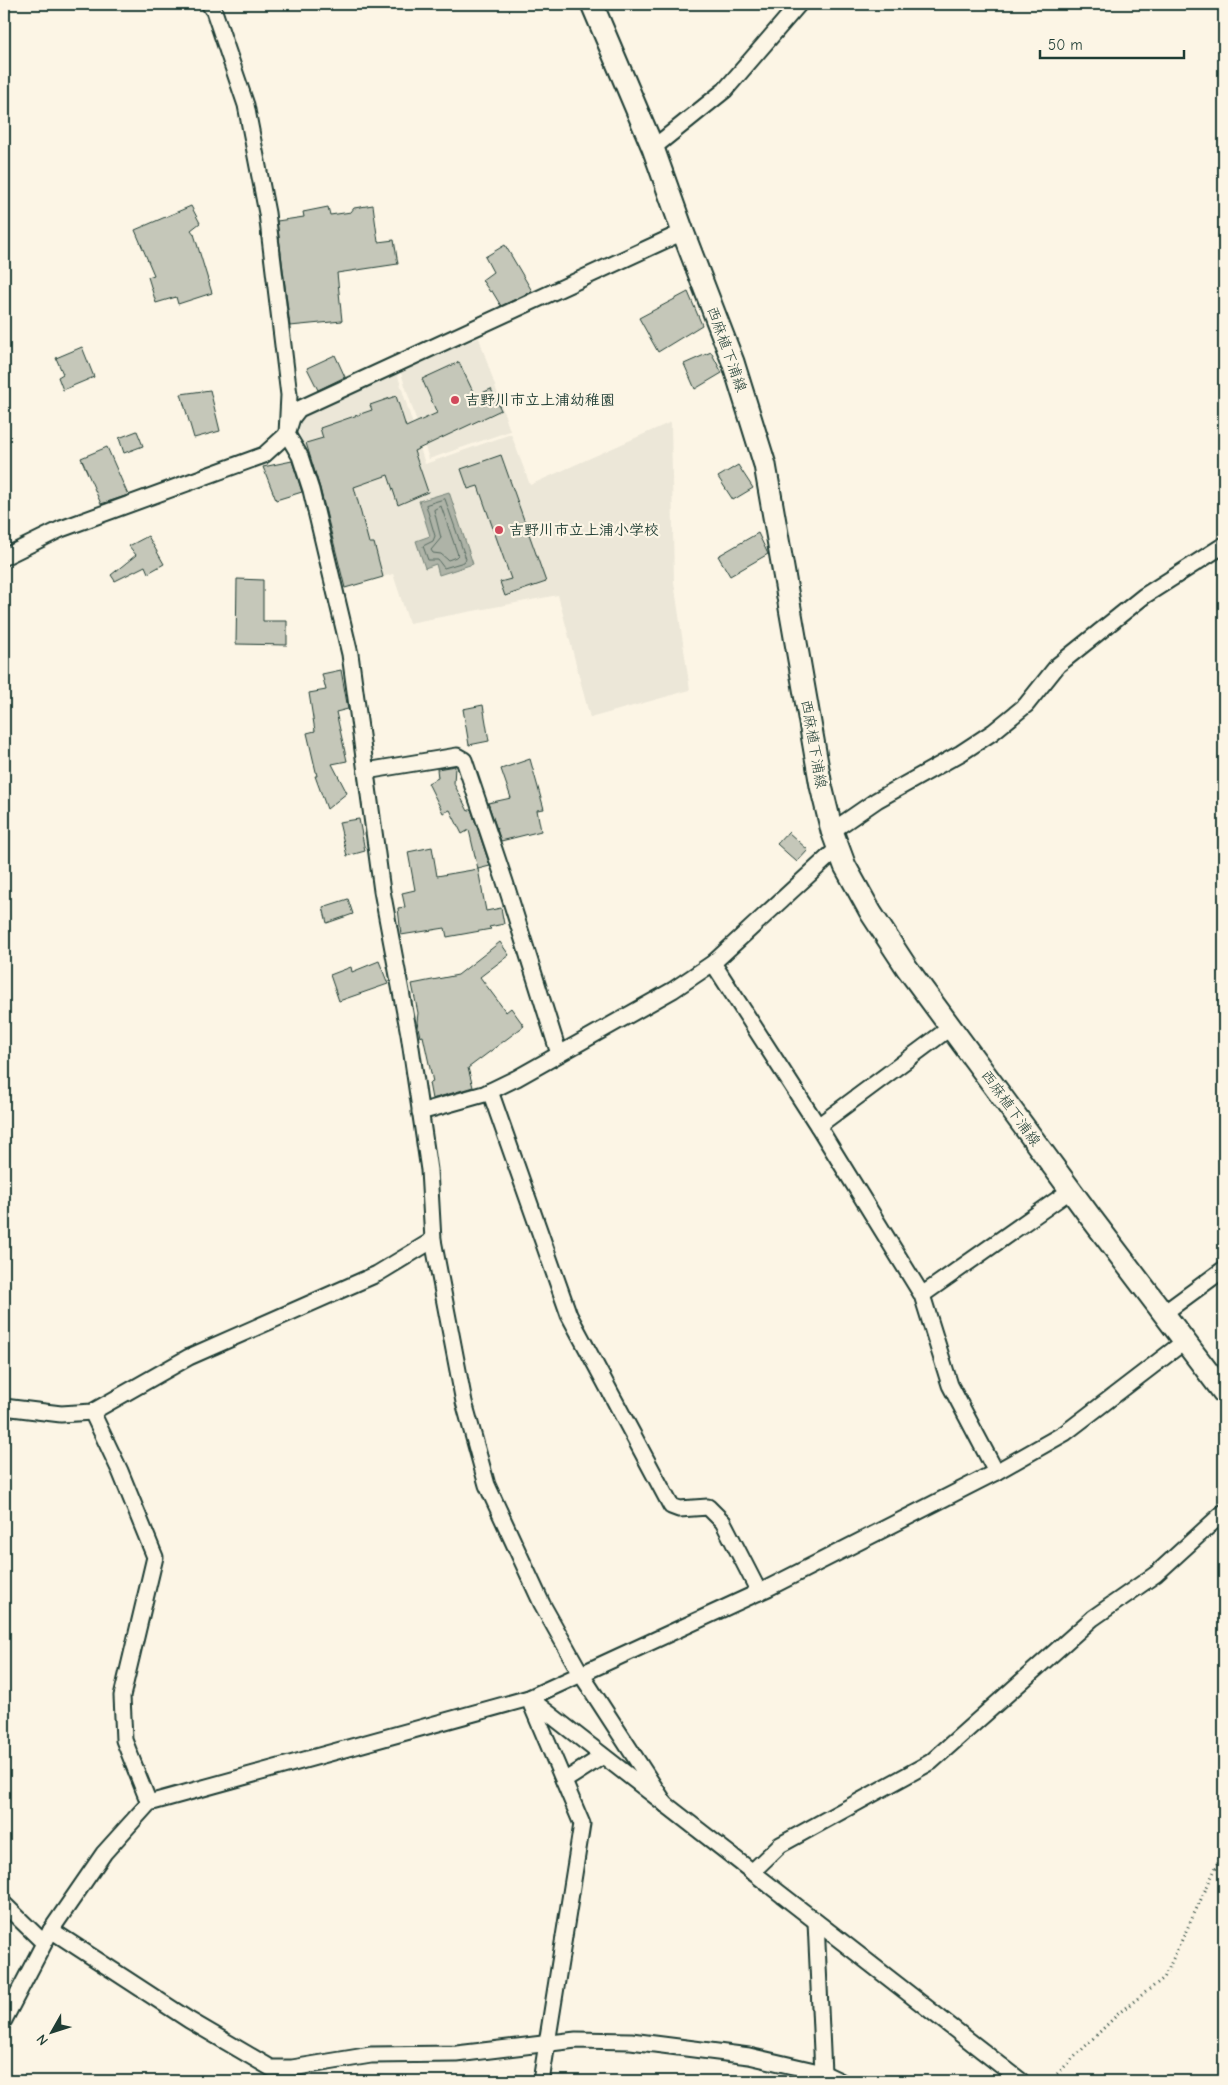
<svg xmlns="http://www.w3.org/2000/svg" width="1228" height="2085" font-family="'Comic Neue','Klee One',sans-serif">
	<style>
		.built { fill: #ece7d8 }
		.water { fill: #aeb3a7; stroke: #758479 }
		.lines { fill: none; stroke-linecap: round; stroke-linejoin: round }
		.shore { stroke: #586c62; stroke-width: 1 }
		.building { fill: #c5c7b9; stroke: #1f3d34 }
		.street-casing { stroke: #1f3d34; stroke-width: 19 }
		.secondary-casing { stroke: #1f3d34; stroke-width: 25 }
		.path { stroke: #1f3d34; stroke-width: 3; stroke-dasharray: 1 4; stroke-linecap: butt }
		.street { stroke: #fcf5e5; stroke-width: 15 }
		.secondary { stroke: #fcf5e5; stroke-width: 21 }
		.poi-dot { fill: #d1495b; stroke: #fcf5e5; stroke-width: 2 }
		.labels { text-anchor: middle; stroke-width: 4.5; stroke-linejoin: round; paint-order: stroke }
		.street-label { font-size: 15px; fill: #1f3d34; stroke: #fcf5e5 }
		.poi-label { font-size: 15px; font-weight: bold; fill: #1f3d34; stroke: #fcf5e5; text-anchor: start }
	</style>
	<rect width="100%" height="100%" fill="#fcf5e5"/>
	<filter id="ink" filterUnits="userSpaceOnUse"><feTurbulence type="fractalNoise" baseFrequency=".02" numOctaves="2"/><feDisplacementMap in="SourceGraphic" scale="10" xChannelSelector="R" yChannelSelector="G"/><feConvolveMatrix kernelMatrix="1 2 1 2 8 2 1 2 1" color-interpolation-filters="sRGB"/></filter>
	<g filter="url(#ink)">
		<!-- built -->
		<g class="built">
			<polygon points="479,338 510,431 429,459 400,370"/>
			<polygon points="397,373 425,464 511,434 530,485 671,422 674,582 690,690 590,718 558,595 409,623 393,574 342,589 296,420"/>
		</g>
		<!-- water -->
		<polygon class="water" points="449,492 473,564 439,575 436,564 425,568 416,541 430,536 419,501"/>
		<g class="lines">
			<!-- shore -->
			<g class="shore">
				<polygon points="445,499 466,559 464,562 444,568 438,560 428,560 423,546 433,541 435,536 426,505"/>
				<polygon points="441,506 458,555 456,557 448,560 441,554 433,553 431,550 441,538 434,510"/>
			</g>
		</g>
		<!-- building -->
		<g class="building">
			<polygon points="373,205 378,242 394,240 398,264 337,273 342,321 290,326 277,221 304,217 303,212 328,207 330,215 351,212 354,208"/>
			<polygon points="191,206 200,223 191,230 194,234 212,293 178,304 176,297 156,303 148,277 154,275 135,230"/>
			<polygon points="505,245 532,291 501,306 492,291 490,292 482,280 493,272 485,257"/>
			<polygon points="688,292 702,325 658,352 639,318"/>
			<polygon points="82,347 94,377 63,390 58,377 63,374 56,358"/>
			<polygon points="711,352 722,373 695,389 684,364"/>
			<polygon points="335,355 345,377 318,390 307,368"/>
			<polygon points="459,362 475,396 491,389 501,410 414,451 428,492 398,505 388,475 354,487 369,543 374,543 383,577 345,588 320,488 306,443 323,438 320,428 372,410 370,405 396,396 406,427 437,413 422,379"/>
			<polygon points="210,390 220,431 194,438 181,394"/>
			<polygon points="137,431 143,446 124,453 119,438"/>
			<polygon points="107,447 128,495 101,504 81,458"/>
			<polygon points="501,455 546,582 505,596 500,582 511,579 478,486 468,489 461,469"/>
			<polygon points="292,461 302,492 276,500 263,467"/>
			<polygon points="738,465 753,488 733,500 718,477"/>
			<polygon points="758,533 768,554 730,576 718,556"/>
			<polygon points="148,536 164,564 148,573 145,566 115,581 111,575 136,555 129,546"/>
			<polygon points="237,579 263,580 263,621 287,621 287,645 236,644"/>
			<polygon points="341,670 348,709 336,712 347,761 332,764 347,793 327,809 315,776 317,776 307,733 315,731 309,693 326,690 322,674"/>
			<polygon points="483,705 489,741 469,745 463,709"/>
			<polygon points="530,759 544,809 537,810 541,831 501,841 488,803 511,798 501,769"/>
			<polygon points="455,766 454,784 468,811 471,809 490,866 478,869 469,830 462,834 450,810 443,813 428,783 438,778 437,769"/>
			<polygon points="359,819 365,851 347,856 339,822"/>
			<polygon points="788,832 808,850 797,862 777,844"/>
			<polygon points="432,847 437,876 478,869 486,911 501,908 504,924 489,927 491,929 447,937 445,928 401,935 398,908 405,907 402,893 415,890 408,852"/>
			<polygon points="348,899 353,914 327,923 323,907"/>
			<polygon points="500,942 509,955 480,977 506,1012 511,1008 524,1026 468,1068 473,1087 432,1099 429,1083 433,1082 423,1036 420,1037 417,1022 418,1013 412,984 458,975"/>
			<polygon points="379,961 388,984 339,1001 330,975 351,967 352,972"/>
		</g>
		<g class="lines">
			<defs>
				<g id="street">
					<polyline points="209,4 214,11 246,105 267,213 289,395 287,434 300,456 311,490 350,654 382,891 409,1034 429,1170 433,1240 464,1402 487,1485 542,1604 581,1674 666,1805"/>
					<polyline points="653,148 725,90 799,4"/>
					<polyline points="4,557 61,529 264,455 287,434 292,418 299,409 683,232"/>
					<polyline points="366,771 457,756 464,760 505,882 559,1054"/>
					<polyline points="832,831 877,800 961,753 993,732 1026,705 1058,665 1144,596 1224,545"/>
					<polyline points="713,963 818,1126 922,1295 950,1385 996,1472"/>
					<polyline points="490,1091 569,1315 671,1506 679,1509 708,1507 723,1522 759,1592"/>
					<polyline points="420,1112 484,1094 517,1078 673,990 713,963 838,848"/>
					<polyline points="818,1126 951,1027"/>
					<polyline points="922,1295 1071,1190"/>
					<polyline points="1164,1313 1224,1269"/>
					<polyline points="4,1407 61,1414 92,1412 189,1357 377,1274 433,1240"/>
					<polyline points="92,1412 120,1471 155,1557 122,1696 124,1740 149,1803"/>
					<polyline points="529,1698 1021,2081"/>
					<polyline points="529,1699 582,1824 541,2081"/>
					<polyline points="564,1781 603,1756"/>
					<polyline points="752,1872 780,1845 931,1762 1093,1618 1156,1574 1224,1512"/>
					<polyline points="4,1904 43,1942"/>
					<polyline points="816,1922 823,2073"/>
					<polyline points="51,1930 189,2020 271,2068 292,2068 371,2055 457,2054 576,2040 631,2041 749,2056 823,2073 840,2081"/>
					<polyline points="4,2020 51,1930 104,1853 149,1803 529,1698 768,1588 996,1472 1065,1433 1185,1341"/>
				</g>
				<polyline id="secondary" points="592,4 653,148 683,232 733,362 765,465 821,786 832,831 845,866 871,913 907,968 1089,1215 1224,1393"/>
			</defs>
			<!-- street casing -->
			<use href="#street" class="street-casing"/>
			<!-- secondary casing -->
			<use href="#secondary" class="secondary-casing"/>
			<!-- path -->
			<polyline class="path" points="1050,2081 1120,2012 1164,1978 1219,1861 1224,1855"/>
			<!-- street -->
			<use href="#street" class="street"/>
			<!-- secondary -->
			<use href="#secondary" class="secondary"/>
		</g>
	</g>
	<!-- markers -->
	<g class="poi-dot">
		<circle cx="455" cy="400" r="5"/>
		<circle cx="499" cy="530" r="5"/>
	</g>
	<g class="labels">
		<!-- street labels -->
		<g class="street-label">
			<text transform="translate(727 349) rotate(70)" y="5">西麻植下浦線</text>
			<text transform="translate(814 744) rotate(80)" y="5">西麻植下浦線</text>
			<text transform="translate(1011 1108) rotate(54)" y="5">西麻植下浦線</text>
		</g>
		<!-- poi labels -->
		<g class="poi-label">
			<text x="465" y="405">吉野川市立上浦幼稚園</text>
			<text x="509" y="535">吉野川市立上浦小学校</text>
		</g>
	</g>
	<!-- margin -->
	<rect width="1228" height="2085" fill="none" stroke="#fcf5e5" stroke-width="20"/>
	<rect x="10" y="10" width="1208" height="2065" fill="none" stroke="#1f3d34" stroke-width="2" filter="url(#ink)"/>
	<!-- north arrow -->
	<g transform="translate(52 2032) rotate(231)" stroke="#fcf5e5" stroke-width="4" paint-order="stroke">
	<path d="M0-4L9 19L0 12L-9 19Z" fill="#1f3d34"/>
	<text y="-8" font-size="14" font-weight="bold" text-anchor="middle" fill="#1f3d34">N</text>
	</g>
	<!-- scale -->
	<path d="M1040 50v8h144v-8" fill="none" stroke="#1f3d34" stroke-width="2.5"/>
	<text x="1048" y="50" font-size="15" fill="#1f3d34" stroke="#fcf5e5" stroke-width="4" paint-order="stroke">50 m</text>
</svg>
